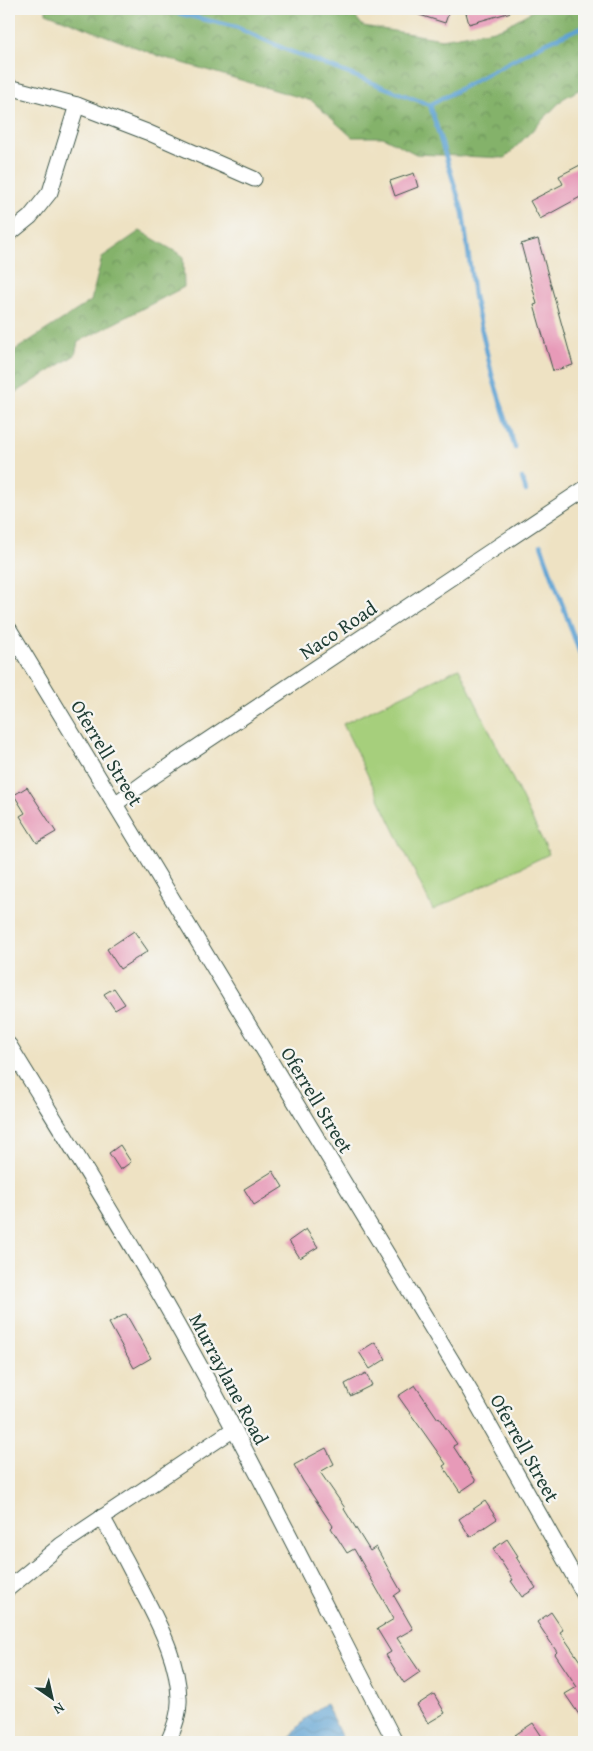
<svg xmlns="http://www.w3.org/2000/svg" width="593" height="1751" font-family="'Gentium Book Plus',serif">
	<style>
		.grass { fill: #a6cf7b; stroke: #628658 }
		.forest { fill: url(#forest-crowns); stroke: #527850 }
		.water { fill: url(#water-waves); stroke: #3e7084 }
		.lines { fill: none; stroke-linecap: round; stroke-linejoin: round }
		.stream { stroke: #5da2d3; stroke-width: 4.5 }
		.building { fill: #e79ab8 }
		.street-casing { stroke: #3e5649; stroke-width: 17 }
		.street { stroke: #fff; stroke-width: 15 }
		.labels { text-anchor: middle; stroke-width: 4.5; stroke-linejoin: round; paint-order: stroke }
		.street-label { font-size: 20px; fill: #1f3d34; stroke: #f6f6f2 }
	</style>
	<defs>
		<pattern id="forest-crowns" width="20" height="18" patternUnits="userSpaceOnUse" patternTransform="scale(1.25)"><rect width="20" height="18" fill="#84b26b"/><path d="M2 6a3 3 0 1 1 6 0M12 15a3 3 0 1 1 6 0" fill="none" stroke="#6b9259"/></pattern>
		<pattern id="water-waves" width="16" height="10" patternUnits="userSpaceOnUse" patternTransform="scale(1.25)"><rect width="16" height="10" fill="#5da2d3"/><path d="M0 5q4-4 8 0t8 0" fill="none" stroke="#4c85ac"/></pattern>
	</defs>
	<rect width="100%" height="100%" fill="#f6f6f2"/>
	<filter id="ink" filterUnits="userSpaceOnUse"><feTurbulence type="fractalNoise" baseFrequency=".02" numOctaves="2"/><feDisplacementMap in="SourceGraphic" scale="10" xChannelSelector="R" yChannelSelector="G"/><feConvolveMatrix kernelMatrix="1 2 1 2 8 2 1 2 1" color-interpolation-filters="sRGB"/></filter>
	<filter id="wash" filterUnits="userSpaceOnUse"><feTurbulence type="fractalNoise" baseFrequency=".0096" numOctaves="4" result="noise"/><feDisplacementMap in="SourceGraphic" scale="20" xChannelSelector="R" yChannelSelector="G"/><feGaussianBlur stdDeviation="1.12" result="paint"/><feColorMatrix in="noise" values="0 0 0 0 0 0 0 0 0 0 0 0 0 0 0 0 0 1.4 0 .05"/><feComposite in="paint" operator="in"/></filter>
	<g filter="url(#wash)">
		<rect width="100%" height="100%" fill="#eee2c3"/>
		<!-- grass -->
		<polygon class="grass" points="459,668 549,854 433,910 343,724"/>
		<!-- forest -->
		<g class="forest">
			<polygon points="46,9 349,9 363,26 442,39 500,29 536,9 584,9 584,87 564,98 505,158 416,154 383,137 352,137 312,101 159,56 46,13"/>
			<polygon points="140,231 183,256 184,287 78,342 75,355 9,397 9,354 91,301 102,257"/>
		</g>
		<!-- water -->
		<path class="water" d="M 326,1704 L 344,1742 L 287,1742 C 298,1726 309,1713 326,1704 Z"/>
		<g class="lines">
			<!-- stream -->
			<g class="stream">
				<polyline points="160,9 236,27 287,50 430,105 543,44 584,26"/>
				<polyline points="430,105 463,213 474,296 492,375 515,448"/>
				<polyline points="522,478 526,491"/>
				<polyline points="541,545 584,665"/>
			</g>
		</g>
		<g id="blocks">
			<!-- building -->
			<g class="building">
				<polygon points="407,9 450,9 445,23 407,11"/>
				<polygon points="465,9 511,9 511,12 469,24"/>
				<polygon points="584,163 584,195 540,219 530,201 563,184 559,176"/>
				<polygon points="414,173 418,187 395,196 390,181"/>
				<polygon points="538,239 573,365 553,371 534,305 537,304 521,244"/>
				<polygon points="27,787 56,832 37,843 20,816 25,813 14,795"/>
				<polygon points="134,931 148,951 120,969 107,949"/>
				<polygon points="114,988 125,1004 115,1010 104,994"/>
				<polygon points="120,1145 131,1162 120,1170 109,1153"/>
				<polygon points="273,1171 283,1187 254,1205 244,1189"/>
				<polygon points="306,1229 318,1247 300,1258 289,1241"/>
				<polygon points="126,1314 151,1358 134,1368 109,1323"/>
				<polygon points="375,1342 386,1359 370,1369 359,1352"/>
				<polygon points="366,1373 372,1385 350,1396 345,1384"/>
				<polygon points="415,1385 438,1419 439,1418 457,1444 453,1446 476,1481 460,1492 443,1466 446,1464 398,1396"/>
				<polygon points="326,1448 334,1464 320,1472 345,1508 344,1509 370,1551 376,1547 401,1591 394,1596 413,1629 397,1638 420,1672 404,1683 386,1655 391,1652 377,1629 394,1619 354,1549 347,1553 331,1528 333,1526 303,1481 294,1465"/>
				<polygon points="485,1501 497,1519 470,1537 459,1519"/>
				<polygon points="507,1539 518,1556 516,1557 536,1588 522,1597 511,1581 513,1580 493,1549"/>
				<polygon points="551,1612 563,1630 560,1632 584,1667 584,1722 565,1694 577,1687 555,1654 557,1652 537,1622"/>
				<polygon points="434,1694 445,1713 428,1723 417,1705"/>
				<polygon points="533,1723 543,1738 537,1742 520,1742 515,1735"/>
			</g>
		</g>
	</g>
	<g filter="url(#ink)">
		<use href="#blocks" fill-opacity="0" stroke="#3e5649" stroke-width="1"/>
		<g class="lines">
			<defs>
				<g id="street">
					<polyline points="9,87 77,105 147,132 254,179"/>
					<polyline points="9,234 30,217 50,192 77,105"/>
					<polyline points="9,629 470,1391 584,1594"/>
					<polyline points="115,804 148,780 584,489"/>
					<path d="M 9,1045 C 64,1135 121,1225 172,1316 C 251,1456 322,1600 395,1742"/>
					<path d="M 102,1517 C 118,1545 133,1573 147,1601 C 163,1632 178,1663 179,1698 C 180,1713 174,1729 168,1742"/>
					<polyline points="9,1588 61,1545 234,1429"/>
				</g>
			</defs>
			<!-- street casing -->
			<use href="#street" class="street-casing"/>
			<!-- street -->
			<use href="#street" class="street"/>
		</g>
	</g>
	<g class="labels">
		<!-- street labels -->
		<g class="street-label">
			<text transform="translate(338 630) rotate(-34)" y="7">Naco Road</text>
			<text transform="translate(107 753) rotate(59)" y="7">Oferrell Street</text>
			<text transform="translate(317 1100) rotate(59)" y="7">Oferrell Street</text>
			<text transform="translate(229 1379) rotate(62)" y="7">Murraylane Road</text>
			<text transform="translate(525 1448) rotate(61)" y="7">Oferrell Street</text>
		</g>
	</g>
	<!-- margin -->
	<rect width="593" height="1751" fill="none" stroke="#f6f6f2" stroke-width="30"/>
	<!-- north arrow -->
	<g transform="translate(52 1698) rotate(146)" stroke="#f6f6f2" stroke-width="4" paint-order="stroke">
	<path d="M0-4L9 19L0 12L-9 19Z" fill="#1f3d34"/>
	<text y="-8" font-size="14" font-weight="bold" text-anchor="middle" fill="#1f3d34">N</text>
	</g>
</svg>
